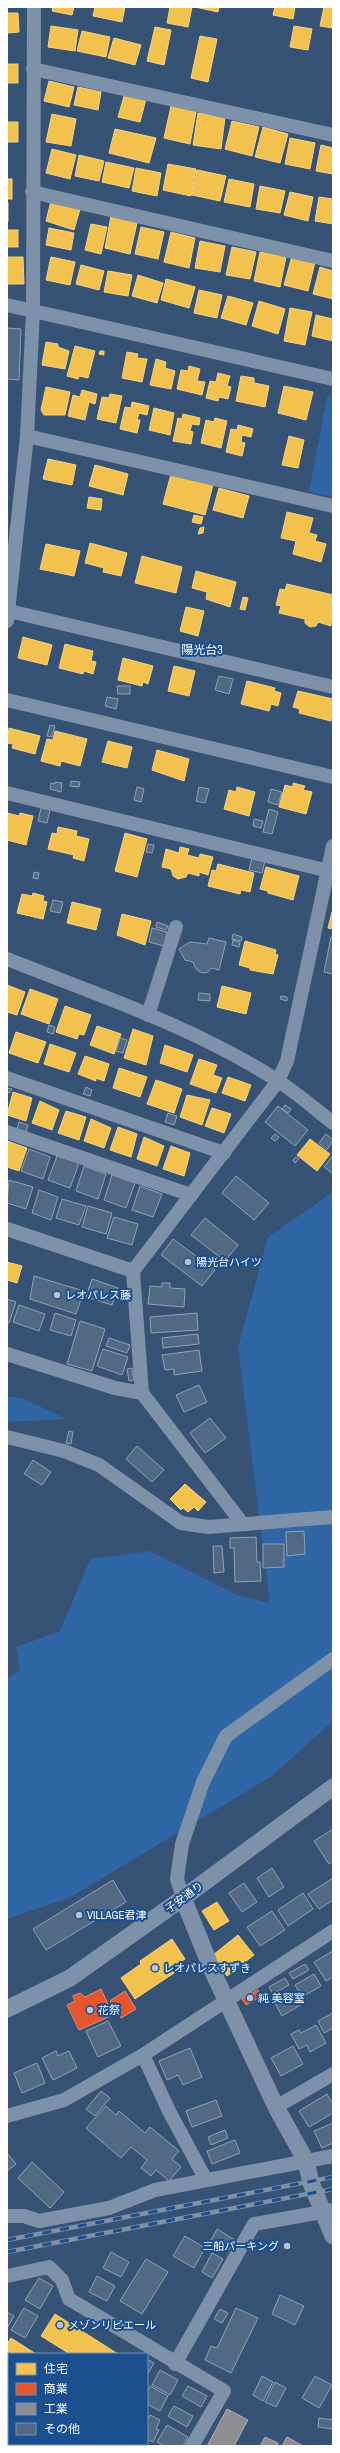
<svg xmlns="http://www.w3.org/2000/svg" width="340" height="2453" font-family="'Archivo Narrow','Noto Sans JP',sans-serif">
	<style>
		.green { fill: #2f66a5 }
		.homes { fill: #f2c14e; stroke: #f6d483 }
		.shops { fill: #e4572e; stroke: #ec896d }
		.industry { fill: #8d8d92; stroke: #afafb3 }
		.building { fill: #526984; stroke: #92a2b6 }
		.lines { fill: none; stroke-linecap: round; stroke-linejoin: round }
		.minor { stroke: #7d92a8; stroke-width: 14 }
		.tertiary { stroke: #7d92a8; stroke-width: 17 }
		.rail-casing { stroke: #7e92a7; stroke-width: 4.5 }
		.rail { stroke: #1b4f8f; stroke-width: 3; stroke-dasharray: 9; stroke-linecap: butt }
		.poi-dot { fill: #b9c2ce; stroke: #1b4f8f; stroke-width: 1.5 }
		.labels { text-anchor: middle; stroke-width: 4; stroke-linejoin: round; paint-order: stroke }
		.poi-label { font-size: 11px; fill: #fff; stroke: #1b4f8f; text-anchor: start }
		.street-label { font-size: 11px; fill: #fff; stroke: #1b4f8f }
		.neighbourhood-label { font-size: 12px; fill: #fff; stroke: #1b4f8f }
	</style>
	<rect width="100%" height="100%" fill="#365274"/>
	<!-- green -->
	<g class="green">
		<polygon points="333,395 333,497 309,492 327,397"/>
		<polygon points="333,1192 333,1721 272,1776 71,1897 7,1919 7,1678 20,1671 16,1647 60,1631 90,1559 150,1551 240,1596 270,1603 238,1347 268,1237"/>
		<polygon points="7,1396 22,1398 67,1419 7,1422"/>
	</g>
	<!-- homes -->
	<g class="homes">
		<polygon points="53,7 74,7 72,15 52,11"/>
		<polygon points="95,7 125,7 122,22 93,16"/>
		<polygon points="170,7 192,7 188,27 167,23"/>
		<polygon points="195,7 219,7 218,12"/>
		<polygon points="275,7 295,7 293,19 273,15"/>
		<polygon points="324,7 333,7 333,28 320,26"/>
		<polygon points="7,13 18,13 19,32 7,33"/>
		<polygon points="51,26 78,30 75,51 48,47"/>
		<polygon points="294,26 312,29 308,50 290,47"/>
		<polygon points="155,27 171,30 164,65 147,61"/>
		<polygon points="82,31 110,37 106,57 77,51"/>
		<polygon points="200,36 217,39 208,82 191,78"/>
		<polygon points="114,38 141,45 135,65 108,58"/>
		<rect x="7" y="64" width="11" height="19"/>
		<polygon points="49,81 74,87 69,107 44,101"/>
		<polygon points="78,87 101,92 98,110 74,105"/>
		<polygon points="125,93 146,99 140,122 118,117"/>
		<polygon points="171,106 196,112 190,144 164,138"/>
		<polygon points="198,113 225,117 221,149 193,145"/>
		<polygon points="52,114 76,119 71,146 46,142"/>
		<polygon points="232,121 259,127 252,156 225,149"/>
		<rect x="7" y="122" width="11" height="20"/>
		<polygon points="263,127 288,134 280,163 255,157"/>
		<polygon points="115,129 156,138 149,163 109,153"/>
		<polygon points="290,138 315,143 310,169 285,164"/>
		<polygon points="321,145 333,148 333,174 316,171"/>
		<polygon points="52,149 76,155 70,179 46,173"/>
		<polygon points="79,155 104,161 99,181 75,176"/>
		<polygon points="106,162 134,168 129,188 102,182"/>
		<polygon points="168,164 196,169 191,196 163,190"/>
		<polygon points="136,168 161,173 157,196 132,191"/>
		<polygon points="197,170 226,176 220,201 192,195"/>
		<rect x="7" y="179" width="5" height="20"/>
		<polygon points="229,179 254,184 250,207 224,202"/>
		<polygon points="260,186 285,191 280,213 256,209"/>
		<polygon points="290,192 313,197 308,221 284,215"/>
		<polygon points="319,197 333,199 333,224 315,221"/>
		<polygon points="51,201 80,209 74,230 46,221"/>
		<rect x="7" y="203" width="1" height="18"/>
		<polygon points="111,216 137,223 130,254 105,248"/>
		<polygon points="91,224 107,227 101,254 85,250"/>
		<polygon points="141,227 164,232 158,259 135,254"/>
		<polygon points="49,228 74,233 71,250 46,245"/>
		<rect x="7" y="230" width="11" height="17"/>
		<polygon points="171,232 195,238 189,268 164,262"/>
		<polygon points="200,241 225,246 220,272 195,268"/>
		<polygon points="232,247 256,252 250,279 226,275"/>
		<polygon points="260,252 286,257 280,287 254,281"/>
		<polygon points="292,256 315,262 308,291 284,285"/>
		<polygon points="7,257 23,257 24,284 7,284"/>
		<polygon points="51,257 75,262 70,285 46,280"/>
		<polygon points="81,265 104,271 99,290 76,284"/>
		<polygon points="320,267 333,271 333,299 313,294"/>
		<polygon points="108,271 132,275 128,296 104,292"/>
		<polygon points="138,275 163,283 157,303 132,296"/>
		<polygon points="166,279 195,287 189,308 161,300"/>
		<polygon points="199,290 222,295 217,318 194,313"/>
		<polygon points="228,296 253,303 246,325 221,318"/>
		<polygon points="259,301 285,309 278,334 252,326"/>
		<polygon points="290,308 312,312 305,345 284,341"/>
		<polygon points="316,315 333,319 333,341 312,336"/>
		<polygon points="46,342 58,344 58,347 69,351 65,369 42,365"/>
		<polygon points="75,346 95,351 88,378 79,376 78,379 67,376"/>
		<polygon points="100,351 104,351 104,355 99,354"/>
		<polygon points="127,352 138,354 137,358 147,359 142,382 122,378"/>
		<polygon points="156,359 166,362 165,368 175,371 171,389 150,385"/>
		<polygon points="189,366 200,369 197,381 205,382 202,395 177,389 181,370 188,371"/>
		<polygon points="218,373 230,376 227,386 231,387 228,399 219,397 218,401 206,398 210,381 216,382"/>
		<polygon points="241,376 254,378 254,383 269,386 265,407 236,401"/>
		<polygon points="284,386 313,392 306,420 278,413"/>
		<polygon points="46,387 70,392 65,415 44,415 41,410"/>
		<polygon points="82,390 97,394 95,404 89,402 85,420 68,416 73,395 80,397"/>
		<polygon points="110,394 122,396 116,423 97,419 102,397 109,398"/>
		<polygon points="132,402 149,406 147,415 139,413 137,420 140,420 137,433 120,429 125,407 131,408"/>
		<polygon points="154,408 174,413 170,435 149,430"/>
		<polygon points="183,414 200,418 199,425 192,424 190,431 193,432 191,444 173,441 178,418 182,419"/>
		<polygon points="215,418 227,421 221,448 201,443 206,420 214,422"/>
		<polygon points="238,425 253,429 251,437 242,435 241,442 245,443 242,456 226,452 231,429 237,430"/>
		<polygon points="289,436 304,440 298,468 282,465"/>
		<polygon points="48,459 76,465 72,485 43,479"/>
		<polygon points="95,465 128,474 123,495 89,486"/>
		<polygon points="171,474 213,485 205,515 163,504"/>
		<polygon points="219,488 249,496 243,518 213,510"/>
		<polygon points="89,497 102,499 101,510 87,508"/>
		<polygon points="287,512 313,518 309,533 317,535 315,541 326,544 321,562 293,554 296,541 281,538"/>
		<polygon points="194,515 203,517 201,524 192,522"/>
		<polygon points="204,527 203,533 198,534 200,528"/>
		<polygon points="90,543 127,553 121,576 103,572 104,568 85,563"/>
		<polygon points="46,544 80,551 74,576 40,569"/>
		<polygon points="142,556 182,567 176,593 135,583"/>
		<polygon points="196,571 236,582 230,607 206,599 207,592 192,588"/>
		<polygon points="287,584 333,595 331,626 318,622 316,626 310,627 305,623 305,619 279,613 281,606 276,605 280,589 285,590"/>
		<polygon points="243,597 248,598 245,610 240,609"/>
		<polygon points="186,607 204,611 198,636 180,631"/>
		<polygon points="23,637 52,645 47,665 18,658"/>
		<polygon points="65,644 93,651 91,661 96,662 93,674 84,671 83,674 59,668"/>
		<polygon points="123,658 153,666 148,684 143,682 142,686 118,680"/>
		<polygon points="174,666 195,671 189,696 168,691"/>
		<polygon points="247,681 275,688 274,691 281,693 278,706 271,704 269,711 241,704"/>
		<polygon points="298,691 333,699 331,721 299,713 300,709 293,707"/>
		<polygon points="9,728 40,736 35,754 12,748 13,744 7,743"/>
		<polygon points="55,731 87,739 80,766 61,761 60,766 41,761 47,739 53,740"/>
		<polygon points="108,741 132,747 127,768 102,762"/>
		<polygon points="157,750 189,759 184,781 152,770"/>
		<polygon points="293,783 305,786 303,790 312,792 306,814 279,807 285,785 293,787"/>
		<polygon points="237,787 255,792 249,816 224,809 229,790 236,792"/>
		<polygon points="7,813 19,816 20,813 33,816 26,845 7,840"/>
		<polygon points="58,827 77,831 76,836 89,839 84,861 73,858 74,855 48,849 52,833 57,834"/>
		<polygon points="125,833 147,839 137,877 115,871"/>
		<polygon points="180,847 189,849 187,855 199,858 200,854 213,857 208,875 199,872 199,876 188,873 186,877 178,879 173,876 171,869 162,867 166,849 179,853"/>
		<polygon points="218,864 254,873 250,892 241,890 240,894 208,886 212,870 216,871"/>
		<polygon points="266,867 299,876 293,900 268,893 268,891 260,889"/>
		<polygon points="33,893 44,896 43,901 47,902 43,919 17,913 22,894 32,896"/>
		<polygon points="72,902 101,909 96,930 67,923"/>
		<polygon points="332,912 333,912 333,929 328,928"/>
		<polygon points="122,914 151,921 145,945 117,935"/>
		<polygon points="245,941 276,950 275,954 278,955 273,974 250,970 250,968 239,965"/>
		<polygon points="7,985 25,992 17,1015 7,1012"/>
		<polygon points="222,986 251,993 246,1014 217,1007"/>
		<polygon points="30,989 58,999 49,1024 21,1014"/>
		<polygon points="65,1006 91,1015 84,1035 79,1034 77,1039 56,1032"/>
		<polygon points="97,1026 121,1034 114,1054 90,1045"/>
		<polygon points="133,1029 153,1036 146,1065 124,1058"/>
		<polygon points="16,1032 46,1042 38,1063 9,1053"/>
		<polygon points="50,1044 76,1053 69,1072 44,1064"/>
		<polygon points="165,1045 193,1055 187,1072 160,1063"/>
		<polygon points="85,1056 109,1064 104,1081 96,1078 96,1081 78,1074"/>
		<polygon points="199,1059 217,1065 213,1075 222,1078 216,1093 190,1084"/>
		<polygon points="119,1068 147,1077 140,1097 113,1088"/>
		<polygon points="228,1077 251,1085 245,1101 222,1093"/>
		<polygon points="156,1080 182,1089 174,1113 147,1104"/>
		<polygon points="13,1092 32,1098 26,1121 7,1115"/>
		<polygon points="187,1095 210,1100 202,1125 180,1117"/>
		<polygon points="40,1101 59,1110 52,1130 32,1123"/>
		<polygon points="212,1108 231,1114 224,1133 205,1126"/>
		<polygon points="66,1111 86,1117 79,1140 58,1133"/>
		<polygon points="91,1119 111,1128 104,1148 84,1141"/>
		<polygon points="118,1127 137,1134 131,1157 110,1150"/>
		<polygon points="144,1137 164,1146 157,1166 137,1159"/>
		<polygon points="310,1139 330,1154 317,1171 297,1155"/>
		<polygon points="7,1141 27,1148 19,1171 7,1167"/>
		<polygon points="171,1146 190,1153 184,1176 163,1169"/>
		<polygon points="7,1262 22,1266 17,1283 7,1280"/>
		<polygon points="185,1484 206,1502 198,1511 194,1507 188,1512 183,1508 181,1510 170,1499"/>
		<polygon points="217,1902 229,1921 214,1930 202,1911"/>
		<polygon points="238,1935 254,1955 227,1976 213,1955"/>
		<polygon points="172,1939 185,1959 174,1966 177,1971 135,1999 121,1978 141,1964 140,1961"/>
		<polygon points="55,2314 118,2354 70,2354 41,2336"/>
		<polygon points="11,2338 36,2354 9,2354 9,2371 7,2370 7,2344"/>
	</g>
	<!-- shops -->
	<g class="shops">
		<polygon points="101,1989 113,2015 79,2030 67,2005 75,2001 73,1996 80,1993 85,1997"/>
		<polygon points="258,1990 262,1996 246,2005 242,1999"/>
		<polygon points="125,1991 136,2009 121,2018 110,2001"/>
	</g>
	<!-- industry -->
	<g class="industry">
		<polygon points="227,2409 248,2420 234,2446 207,2446"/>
		<polygon points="265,2437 278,2443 277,2446 260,2446"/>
		<polygon points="287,2437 303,2446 282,2446"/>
	</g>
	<!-- building -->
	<g class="building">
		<polygon points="7,328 21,329 19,380 7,379"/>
		<polygon points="219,676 233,679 229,694 215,690"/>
		<polygon points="117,686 130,686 130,694 118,694"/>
		<polygon points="107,697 118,699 116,709 105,706"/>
		<polygon points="50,725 55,726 52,737 47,736"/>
		<polygon points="71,781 80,782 79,787 70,786"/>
		<polygon points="55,782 62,783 61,792 50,789 51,783 55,784"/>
		<polygon points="137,787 144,789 141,802 134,800"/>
		<polygon points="199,787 209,789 205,803 196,801"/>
		<polygon points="271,789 282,792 278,805 268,802"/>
		<polygon points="41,808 50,810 47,823 38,821"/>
		<polygon points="269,809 278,812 272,834 263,832"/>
		<polygon points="254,819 263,821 261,828 253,826"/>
		<polygon points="148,844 154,845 152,853 146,852"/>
		<polygon points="252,858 265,861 262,873 249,870"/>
		<polygon points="34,872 39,873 38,879 33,878"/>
		<polygon points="53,900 63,902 60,913 50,911"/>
		<polygon points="157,922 168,926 166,930 156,927"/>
		<polygon points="152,928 167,932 164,946 149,942"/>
		<polygon points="233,934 242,937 241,941 232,939"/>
		<polygon points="331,937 333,938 333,974 324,972"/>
		<polygon points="209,938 226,942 219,970 211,968 208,972 202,973 196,969 193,962 185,960 179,949 190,942 207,944"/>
		<polygon points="233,940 240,942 239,947 232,945"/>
		<polygon points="199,993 210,994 210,1001 198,1000"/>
		<polygon points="281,996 287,997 287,1001 280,999"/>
		<polygon points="49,1025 55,1027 53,1034 47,1032"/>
		<polygon points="120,1038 127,1040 123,1053 116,1051"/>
		<polygon points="86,1087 92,1090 90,1096 83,1094"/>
		<polygon points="7,1088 12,1089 10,1093 7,1092"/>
		<polygon points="285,1105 291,1109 288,1113 282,1109"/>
		<polygon points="278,1106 308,1130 295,1146 265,1122"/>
		<polygon points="168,1113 177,1116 174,1125 165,1122"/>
		<polygon points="19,1122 28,1125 26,1132 17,1129"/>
		<polygon points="275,1134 279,1137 275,1141 271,1138"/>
		<polygon points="326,1134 333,1140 327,1150 319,1143"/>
		<polygon points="29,1149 50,1157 43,1179 21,1171"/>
		<polygon points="333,1155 333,1174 324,1167"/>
		<polygon points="57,1156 79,1163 70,1188 48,1180"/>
		<polygon points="296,1157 299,1159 295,1163 293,1160"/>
		<polygon points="84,1166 106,1174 98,1199 76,1191"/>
		<polygon points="112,1175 135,1183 126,1208 104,1200"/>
		<polygon points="236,1176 269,1203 254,1220 222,1193"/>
		<polygon points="9,1180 33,1187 26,1209 7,1203"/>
		<polygon points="140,1186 162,1194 153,1217 132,1210"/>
		<polygon points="39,1190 58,1197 51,1220 32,1213"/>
		<polygon points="62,1199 86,1206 79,1225 56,1218"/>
		<polygon points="88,1206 112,1213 106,1234 82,1227"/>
		<polygon points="114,1217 138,1224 132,1245 107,1238"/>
		<polygon points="205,1218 238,1245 225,1261 191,1235"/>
		<polygon points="173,1239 215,1270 202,1286 161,1255"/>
		<polygon points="34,1276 84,1291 76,1314 30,1299"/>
		<polygon points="92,1279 118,1288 112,1305 86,1297"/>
		<polygon points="162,1283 170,1283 170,1288 185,1289 184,1307 148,1304 150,1286 162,1287"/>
		<polygon points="7,1299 16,1302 9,1323 7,1322"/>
		<polygon points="19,1305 45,1314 39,1331 13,1322"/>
		<polygon points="55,1313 76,1320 71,1336 50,1330"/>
		<polygon points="197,1313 198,1330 151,1333 150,1317"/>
		<polygon points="80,1321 105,1329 92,1371 67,1364"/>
		<polygon points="198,1334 199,1344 163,1348 162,1338"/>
		<polygon points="109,1338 130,1345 127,1353 106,1346"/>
		<polygon points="103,1349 128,1357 122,1375 97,1366"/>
		<polygon points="199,1350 202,1371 174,1375 174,1369 165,1370 162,1355"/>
		<polygon points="132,1368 134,1380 129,1381 127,1369"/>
		<polygon points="199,1385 207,1402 184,1412 176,1395"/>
		<polygon points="210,1418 226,1438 205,1453 190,1433"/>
		<polygon points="69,1431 73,1432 71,1444 66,1443"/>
		<polygon points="137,1446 164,1470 152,1482 126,1459"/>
		<polygon points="33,1460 51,1472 42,1485 24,1474"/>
		<polygon points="304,1531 305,1554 287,1556 286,1532"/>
		<polygon points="256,1537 257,1562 260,1562 261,1581 235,1582 234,1548 230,1548 230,1538"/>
		<polygon points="263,1544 284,1544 284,1567 263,1568"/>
		<polygon points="213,1546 222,1546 224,1572 214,1573"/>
		<polygon points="333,1829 333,1861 329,1864 314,1841"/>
		<polygon points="272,1868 284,1887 269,1897 257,1878"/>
		<polygon points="333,1878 333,1900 319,1909 308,1894"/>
		<polygon points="113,1880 126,1902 46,1950 33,1929"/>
		<polygon points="244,1883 257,1902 242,1912 229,1893"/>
		<polygon points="303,1893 313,1909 288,1926 278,1910"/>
		<polygon points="272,1911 285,1930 260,1946 247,1927"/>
		<polygon points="333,1951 333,1977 326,1981 314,1962"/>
		<polygon points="305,1964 309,1970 293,1979 289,1973"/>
		<polygon points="314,1974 321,1986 302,1997 295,1985"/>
		<polygon points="285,1978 289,1985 273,1994 269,1987"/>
		<polygon points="295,1992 302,2004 282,2016 275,2003"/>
		<polygon points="333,2013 333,2028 324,2033 318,2021"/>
		<polygon points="108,2021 121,2046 98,2057 86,2031"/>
		<polygon points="316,2025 326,2043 310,2052 307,2045 299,2049 291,2034 299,2030 301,2033"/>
		<polygon points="293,2046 303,2064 281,2076 271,2058"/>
		<polygon points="190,2048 202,2077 183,2085 178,2075 167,2080 159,2061"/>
		<polygon points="56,2051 58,2056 69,2051 77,2068 53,2080 42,2058"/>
		<polygon points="37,2063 45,2083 22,2093 14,2073"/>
		<polygon points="101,2091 110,2098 95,2116 86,2109"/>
		<polygon points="327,2094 333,2104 333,2113 309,2127 299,2111"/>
		<polygon points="216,2100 222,2116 192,2127 186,2111"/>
		<polygon points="106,2106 116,2115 119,2111 145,2133 150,2127 179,2151 172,2159 181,2167 169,2181 156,2170 151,2176 141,2168 147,2160 131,2147 121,2158 86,2128"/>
		<polygon points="333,2123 333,2143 322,2148 314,2131"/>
		<polygon points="225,2130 228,2138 211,2145 208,2137"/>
		<polygon points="235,2140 240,2153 212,2164 207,2151"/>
		<polygon points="7,2153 16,2164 7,2171"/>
		<polygon points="32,2162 64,2192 50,2208 18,2178"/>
		<polygon points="217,2229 235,2240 229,2250 211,2240"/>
		<polygon points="185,2236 205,2248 194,2268 173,2256"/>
		<polygon points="111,2252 129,2262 121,2277 103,2268"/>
		<polygon points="212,2253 223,2259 212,2278 202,2272"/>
		<polygon points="146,2259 168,2272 142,2314 120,2301"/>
		<polygon points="97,2276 115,2286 107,2301 89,2292"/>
		<polygon points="39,2278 53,2286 40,2309 25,2300"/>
		<polygon points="280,2295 304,2306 295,2325 272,2314"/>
		<polygon points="24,2308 38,2316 25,2338 11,2330"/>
		<polygon points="236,2308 258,2318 231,2373 205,2360 211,2346 217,2348"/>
		<polygon points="220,2309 228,2313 222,2323 214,2319"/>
		<polygon points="7,2312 14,2316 7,2328"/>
		<polygon points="147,2359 154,2363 147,2375"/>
		<polygon points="160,2370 178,2380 170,2395 152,2385"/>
		<polygon points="262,2376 273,2382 263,2401 253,2395"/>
		<polygon points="315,2376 332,2385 319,2408 302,2398"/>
		<polygon points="275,2382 286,2388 276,2407 265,2402"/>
		<polygon points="150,2386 168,2396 160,2411 147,2404 147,2392"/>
		<polygon points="188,2386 207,2396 201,2407 182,2396"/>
		<polygon points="174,2406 193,2416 187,2427 168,2416"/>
		<polygon points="150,2415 160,2420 156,2429 159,2430 153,2442 147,2439 147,2421"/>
		<polygon points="319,2418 333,2420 333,2429 318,2427"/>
		<polygon points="167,2425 188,2437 183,2446 164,2446 157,2442"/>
		<polygon points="115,2444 132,2444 131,2446"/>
	</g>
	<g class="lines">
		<!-- minor -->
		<g class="minor">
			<polyline points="33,69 333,135"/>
			<polyline points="32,192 333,261"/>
			<polyline points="7,305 333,379"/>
			<polyline points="27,436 333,506"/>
			<polyline points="9,611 333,687"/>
			<polyline points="7,621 27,436 33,311 34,7"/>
			<polyline points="7,700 333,777"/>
			<polyline points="7,793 333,872"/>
			<path d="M 7,959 C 98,995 195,1027 278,1081 C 297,1093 315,1109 333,1123"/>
			<polyline points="148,1015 176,927"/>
			<polyline points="7,1078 224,1153"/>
			<polyline points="7,1132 191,1195"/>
			<polyline points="7,1229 133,1271"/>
			<polyline points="7,1354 115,1388 142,1393"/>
			<polyline points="7,1437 64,1451 99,1465 181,1523 208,1527 333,1517"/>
			<polyline points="242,1523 142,1393 133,1271 278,1081 287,1061 333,846"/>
			<polyline points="183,1898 177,1879 182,1844 203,1782 226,1736 333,1659"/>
			<polyline points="143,2055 169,2111 206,2180"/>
			<polyline points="276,2107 333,2074"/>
			<polyline points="7,2116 64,2100 143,2055 333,1931"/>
			<polyline points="7,2216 24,2216 39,2221 109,2208 155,2190 333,2156"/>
			<polyline points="7,2276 49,2267 62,2280 69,2299 224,2391 192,2446"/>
			<polyline points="175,2364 254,2224 333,2210"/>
			<polyline points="7,2392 9,2393"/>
			<polyline points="98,2444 102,2446"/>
		</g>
		<!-- tertiary -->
		<g class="tertiary">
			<polyline points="183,1898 212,1970 276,2107 306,2161 311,2183 333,2236"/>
			<polyline points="7,2009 70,1978 183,1898 333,1787"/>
		</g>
		<defs>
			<g id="rail">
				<polyline points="7,2240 333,2177"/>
				<polyline points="7,2252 333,2189"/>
			</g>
		</defs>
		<!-- rail casing -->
		<use href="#rail" class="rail-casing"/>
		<!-- rail -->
		<use href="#rail" class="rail"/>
	</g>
	<!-- markers -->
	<g class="poi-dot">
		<circle cx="188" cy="1262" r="4"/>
		<circle cx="57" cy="1295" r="4"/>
		<circle cx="79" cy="1915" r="4"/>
		<circle cx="155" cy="1968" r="4"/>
		<circle cx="250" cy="1998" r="4"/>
		<circle cx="90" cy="2010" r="4"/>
		<circle cx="287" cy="2246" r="4"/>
		<circle cx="60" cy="2325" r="4"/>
	</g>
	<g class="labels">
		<!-- poi labels -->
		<g class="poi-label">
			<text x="196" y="1266">陽光台ハイツ</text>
			<text x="65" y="1299">レオパレス藤</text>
			<text x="87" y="1919">VILLAGE君津</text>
			<text x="163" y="1972">レオパレスすずき</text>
			<text x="258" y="2002">純 美容室</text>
			<text x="98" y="2014">花祭</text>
			<text x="279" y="2250" text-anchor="end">三船パーキング</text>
			<text x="68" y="2329">メゾンリビエール</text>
		</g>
		<!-- street labels -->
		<g class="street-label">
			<text transform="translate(184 1897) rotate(-36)" y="4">子安通り</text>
		</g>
		<!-- neighbourhood labels -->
		<g class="neighbourhood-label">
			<text x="202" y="654">陽光台3</text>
		</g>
	</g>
	<!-- border -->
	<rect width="340" height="2453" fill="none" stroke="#ffffff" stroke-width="16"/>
	<!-- legend -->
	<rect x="8" y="2353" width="140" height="92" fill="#1b4f8f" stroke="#7695bc"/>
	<rect x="16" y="2363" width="20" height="12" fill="#f2c14e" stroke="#7695bc"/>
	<text x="44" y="2373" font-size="12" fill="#ffffff">住宅</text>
	<rect x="16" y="2383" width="20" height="12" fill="#e4572e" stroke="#7695bc"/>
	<text x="44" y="2393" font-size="12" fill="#ffffff">商業</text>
	<rect x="16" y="2403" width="20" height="12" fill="#8d8d92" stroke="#7695bc"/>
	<text x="44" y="2413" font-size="12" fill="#ffffff">工業</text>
	<rect x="16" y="2423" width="20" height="12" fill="#526984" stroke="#7695bc"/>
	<text x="44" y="2433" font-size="12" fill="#ffffff">その他</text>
</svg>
